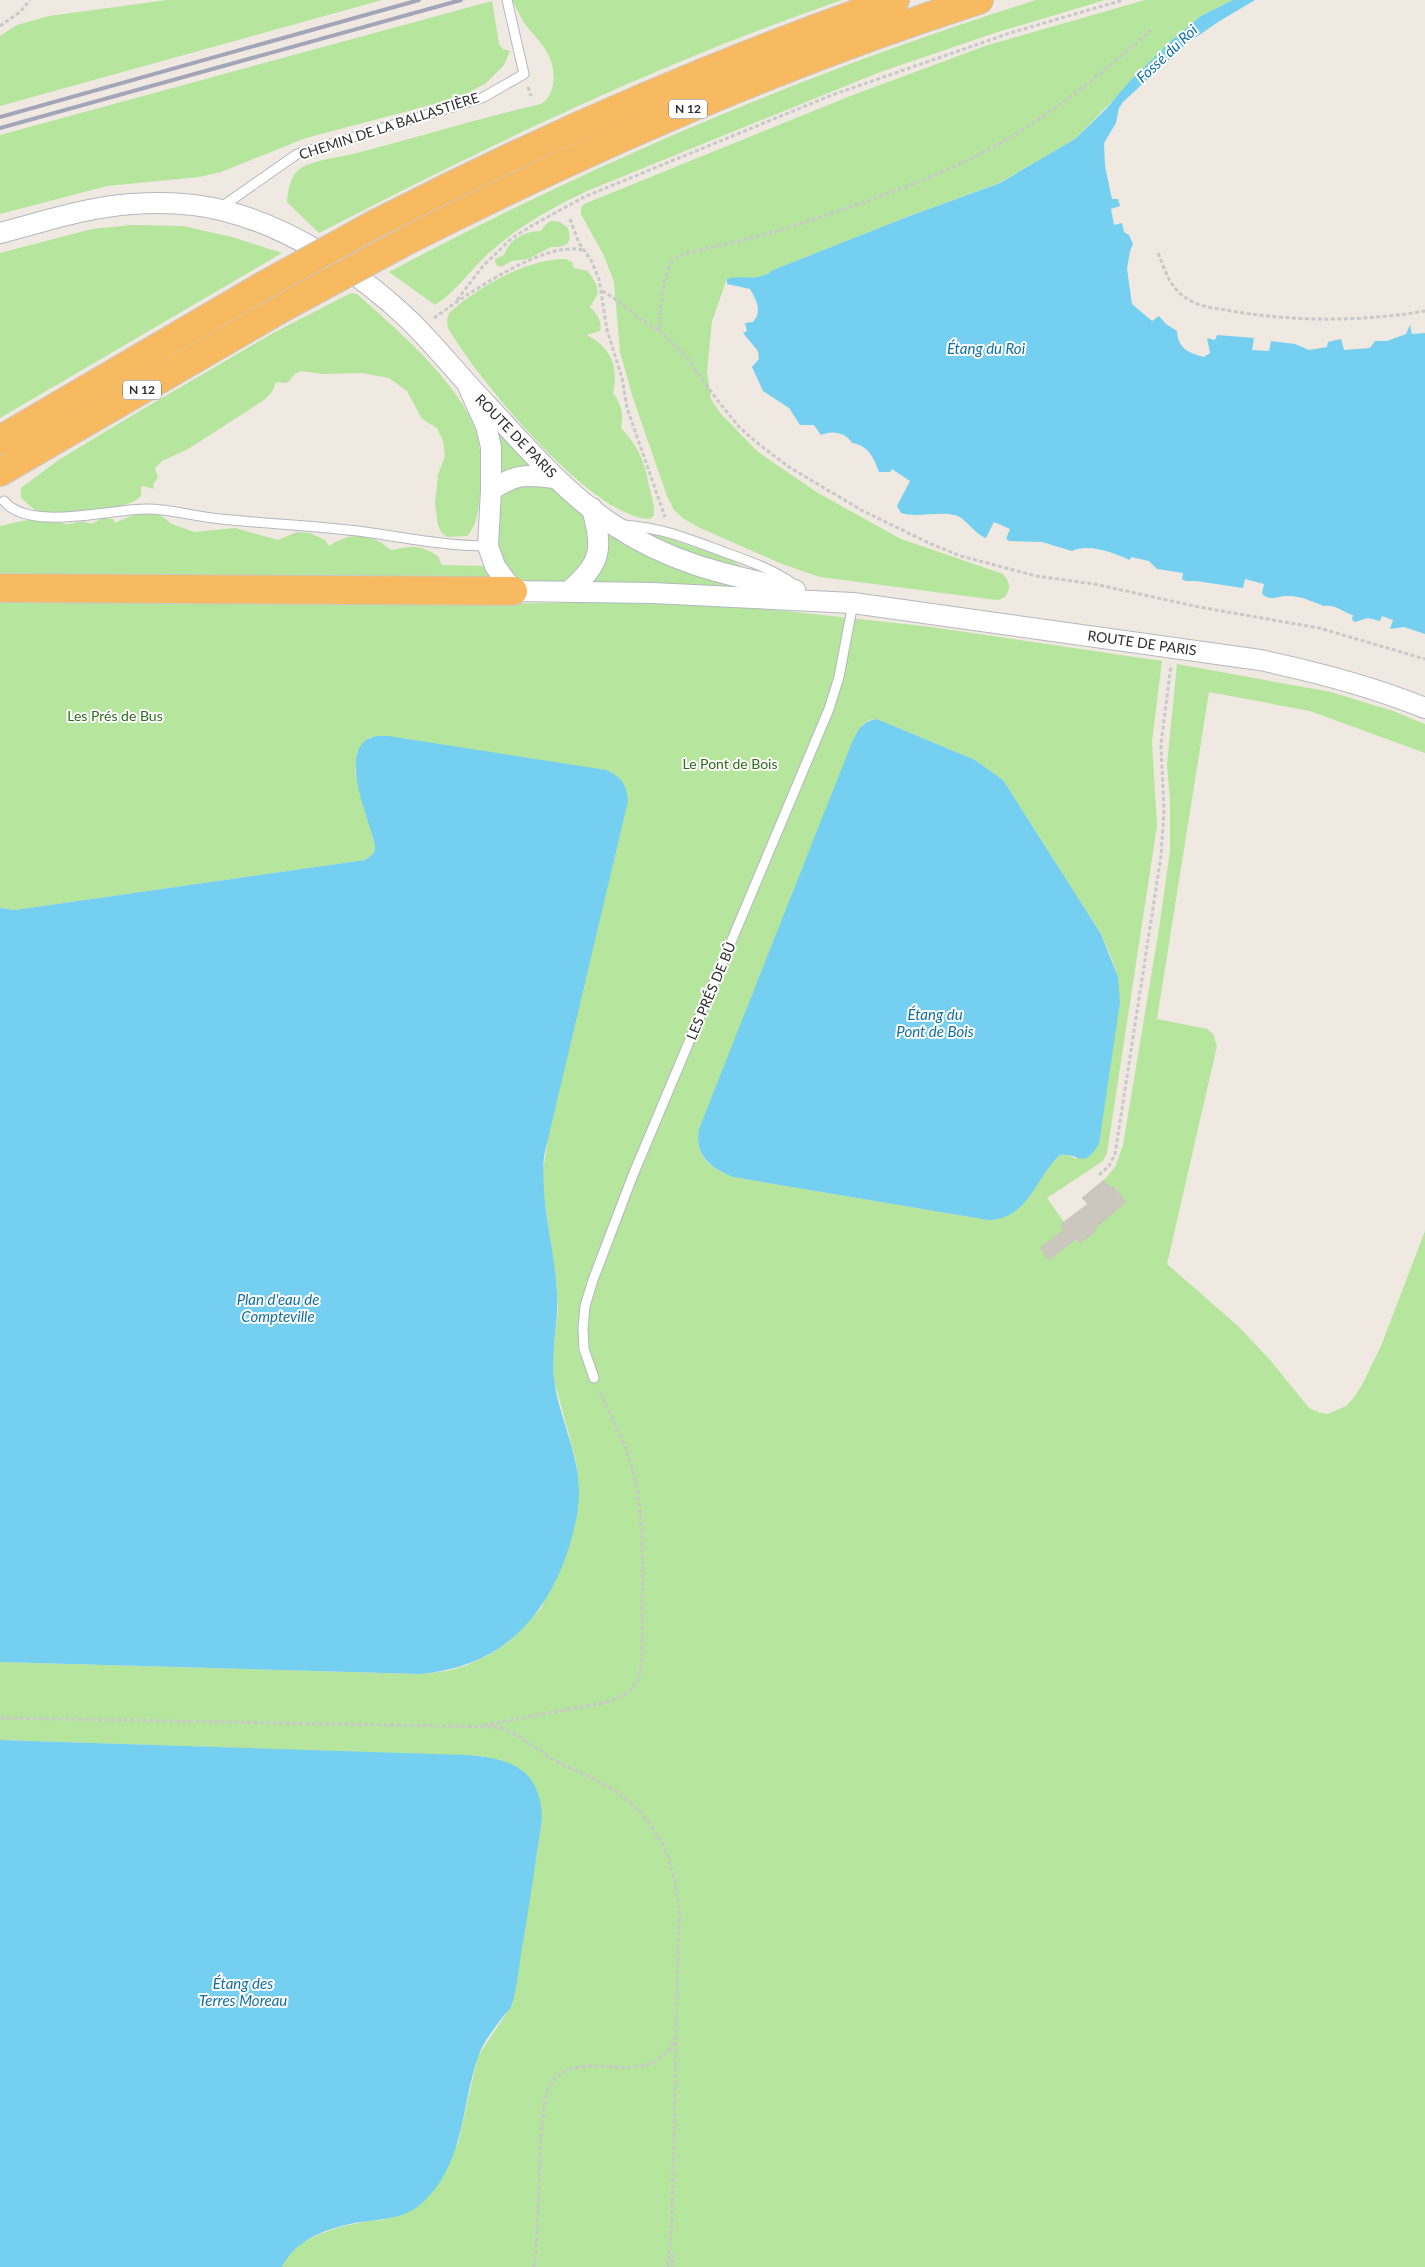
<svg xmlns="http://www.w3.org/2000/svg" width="1425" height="2267" font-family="Lato,sans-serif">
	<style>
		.green { fill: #b6e59e; fill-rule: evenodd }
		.water { fill: #75cff0 }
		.building { fill: #cbc7bf; stroke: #cbc5ba }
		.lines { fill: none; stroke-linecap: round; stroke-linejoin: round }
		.service-casing { stroke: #b4b7c1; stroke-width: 11 }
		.tertiary-casing { stroke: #b4b7c1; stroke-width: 22 }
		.trunk-casing { stroke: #c9c9c9; stroke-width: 30 }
		.path { stroke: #c9c9c9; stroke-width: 3; stroke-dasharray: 4 2.5; stroke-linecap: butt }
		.service { stroke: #fff; stroke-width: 9 }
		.tertiary { stroke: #fff; stroke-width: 20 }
		.trunk { stroke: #f8ba60; stroke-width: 28 }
		.rail { stroke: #a3a6b8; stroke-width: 4 }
		.trunk-bridge-casing { stroke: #c9c9c9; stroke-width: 30; stroke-linecap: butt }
		.trunk-bridge { stroke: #f8ba60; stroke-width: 28 }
		.labels { text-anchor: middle; stroke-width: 4; stroke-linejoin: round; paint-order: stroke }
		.shield { fill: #fff; stroke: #6d6d6d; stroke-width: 1 }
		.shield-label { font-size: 12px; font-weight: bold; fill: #2e2e2e }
		.street-label { font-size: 14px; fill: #2e2e2e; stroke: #fff }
		.park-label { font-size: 14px; fill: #2c6e1b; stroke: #fff }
		.water-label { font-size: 15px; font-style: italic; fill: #0d6fa3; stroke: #fff }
	</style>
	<rect width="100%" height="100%" fill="#efe9e1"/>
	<!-- green -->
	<g class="green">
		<polygon points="167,0 382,0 0,106 0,36 17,25 49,16"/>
		<path d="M 512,0 L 842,0 C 661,62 489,145 319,233 L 287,202 C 288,189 290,176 301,168 C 314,160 341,157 357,153 C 418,137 479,118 541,104 C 557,94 556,69 548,54 C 543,43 532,34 525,24 C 520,16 516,8 512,0 Z"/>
		<path d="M 1036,0 L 1105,0 L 995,33 L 880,72 L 587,191 C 553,207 519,226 490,252 C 471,269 457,291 435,305 L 389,272 C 596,162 813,70 1036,0 Z"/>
		<path d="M 1145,0 L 1233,0 L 1201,16 L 1173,39 L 1075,139 L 999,183 L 907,217 L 773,270 L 761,277 L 727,279 L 712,321 L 707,371 L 711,399 L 720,413 L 758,452 L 818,493 L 901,539 L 1003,574 C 1010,582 1011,588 1005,597 L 999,600 L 989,599 L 820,577 L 782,564 L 700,528 L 684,519 L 674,510 L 667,496 L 633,398 L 620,352 L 614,282 L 604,256 L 581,214 L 581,208 L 584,204 L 853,95 L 988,45 Z"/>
		<polygon points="492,1 499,44 503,49 510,51 504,65 486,83 468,93 442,102 306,138 221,172 199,177 107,186 0,214 0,135"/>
		<path d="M 551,221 L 560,222 L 568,228 L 570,238 L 567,244 L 559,247 L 551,247 L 528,259 L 512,261 L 501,267 L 496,265 L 495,259 L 504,255 C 509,239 525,231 541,231 L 546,224 Z"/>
		<polygon points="132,225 183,226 232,237 282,253 0,418 0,253 92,229"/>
		<path d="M 566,259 L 572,262 L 574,268 L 588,271 L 596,284 L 598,293 L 590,307 C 596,313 603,322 600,331 L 587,335 C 611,348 619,366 613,393 C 621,404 624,414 621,428 C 635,443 643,457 647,476 C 649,490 655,501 654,515 L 650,519 C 591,518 476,377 448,328 L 447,320 L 449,313 C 479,287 525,259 566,259 Z"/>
		<path d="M 351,293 L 357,294 C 395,328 461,384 476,432 C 482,452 482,473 480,493 C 479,506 477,527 467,536 L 447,537 L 441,532 L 438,525 L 435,504 L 438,475 L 445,456 L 443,441 L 437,428 L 422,419 L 407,391 L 389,378 L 362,373 L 323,374 L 301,371 L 295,374 L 287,383 L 276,382 L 272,392 L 264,400 L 188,449 L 162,461 L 155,468 L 158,478 L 153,484 L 154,489 L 143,486 L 141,487 L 141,495 C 133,512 63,511 45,513 L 35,510 L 21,498 L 21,488 L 60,459 L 143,409 L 275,332 Z"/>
		<polygon points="493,417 537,467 499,474"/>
		<polygon points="518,484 549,487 560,492 580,511 588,527 588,555 575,575 560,585 525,584 510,574 496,547 498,501 502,494"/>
		<path d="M 137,513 L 160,515 L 172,524 L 194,532 L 235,528 L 278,540 L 297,532 L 310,533 L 325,540 L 329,546 C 344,536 360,532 378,541 C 383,543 386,547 391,550 C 412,546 419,544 438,556 L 442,565 L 484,566 L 490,578 L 0,580 L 0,525 L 2,526 C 19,521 36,518 53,520 C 58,520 61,523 65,524 C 75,525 79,518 91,524 L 103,518 L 113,519 L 115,523 Z"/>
		<path d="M 606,532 L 728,583 L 733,591 L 591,584 C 605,569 610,552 606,532 Z"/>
		<polygon points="646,532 656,534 731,560 741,566 744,570 670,547"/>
		<path d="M 0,600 L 440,605 L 656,601 L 786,611 L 932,627 L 1162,661 L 1152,742 L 1157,826 L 1107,1153 L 1103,1161 L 1047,1198 L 1064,1222 L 1064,1230 L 1059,1234 L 1068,1245 L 1076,1239 L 1080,1243 L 1095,1231 L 1092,1227 L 1126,1202 L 1114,1186 L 1111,1188 L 1104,1180 L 1115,1167 L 1123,1145 L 1159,929 L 1170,850 L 1170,801 L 1167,764 L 1177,664 L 1331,692 L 1393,711 L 1425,724 L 1425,753 L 1310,711 L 1209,692 L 1157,1019 L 1207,1029 L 1213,1034 L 1217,1046 L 1167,1264 L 1238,1326 L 1271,1361 L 1309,1408 L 1320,1413 L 1328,1414 L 1346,1406 L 1355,1396 L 1363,1383 L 1381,1346 L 1425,1231 L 1425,2267 L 282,2267 L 287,2256 L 298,2245 L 320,2234 L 340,2227 L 368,2221 L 383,2220 L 403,2214 L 421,2204 L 458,2143 L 478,2056 L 512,2005 L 542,1819 L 483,1756 L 0,1740 L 0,1662 L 421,1674 L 447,1671 L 465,1666 L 489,1655 L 509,1642 L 525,1626 L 542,1607 L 579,1492 L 576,1461 L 554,1380 L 553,1356 L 558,1310 L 557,1287 L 542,1178 L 549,1130 L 388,736 L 370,737 L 357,752 L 355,771 L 375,846 L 374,853 L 365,860 L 15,910 L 0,908 ZM 877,719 L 975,760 L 1003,780 L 1101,934 L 1110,954 L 1118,977 L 1076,1159 L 1068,1155 L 1060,1155 L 998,1219 L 988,1220 L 733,1177 C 710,1168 694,1156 699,1129 L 863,724 L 869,720 Z"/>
	</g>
	<!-- water -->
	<g class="water">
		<path d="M 1233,0 L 1255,0 L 1218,22 L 1185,45 L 1123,102 L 1119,108 L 1116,123 L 1104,143 L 1105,166 L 1112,199 L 1118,199 L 1120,206 L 1111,209 L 1114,225 L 1122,223 L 1124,232 L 1129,235 L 1133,244 L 1130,251 L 1127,269 L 1132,304 L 1152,321 L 1159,316 L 1166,324 L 1177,331 C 1178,348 1188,353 1204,357 L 1210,353 L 1207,338 L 1215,340 L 1217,335 L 1254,338 L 1252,350 L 1269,351 L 1271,341 L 1295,344 L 1309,350 L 1327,347 L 1328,342 L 1341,339 L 1344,350 L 1370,348 L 1375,341 L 1387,341 L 1406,334 L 1410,325 L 1412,334 L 1425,333 L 1425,634 L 1404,627 L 1390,629 L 1393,620 L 1382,616 L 1380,621 L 1368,618 L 1355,622 L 1352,620 L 1353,615 C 1343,612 1335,604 1324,606 C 1310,601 1301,595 1285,596 C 1277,597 1270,601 1262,594 L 1264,584 L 1245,579 L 1243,588 L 1196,581 L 1185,581 L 1182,579 L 1183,573 L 1157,569 L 1149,561 L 1131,557 L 1130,560 C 1114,553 1089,543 1072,551 L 1042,542 L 1009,541 L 1006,539 L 1010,529 L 994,522 L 986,538 C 973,533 966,518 955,515 C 936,511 919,518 901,513 L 897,506 L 910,481 L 892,469 L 890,472 L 879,472 C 874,458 868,445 852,443 C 846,432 831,430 821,435 L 814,425 L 800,425 L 789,408 L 763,391 L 752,367 L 759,359 L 758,351 L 743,333 L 747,331 L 745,323 L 753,322 C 763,311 756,300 750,289 L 727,284 L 727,279 C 745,274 756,283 773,270 L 907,217 L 1000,183 L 1075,139 L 1106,109 L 1129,82 L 1173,39 L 1201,16 Z"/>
		<path d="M 877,719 L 975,760 L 1003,780 L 1101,934 L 1118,977 L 1120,1002 L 1099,1144 C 1082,1171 1080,1152 1060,1155 C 1034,1179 1030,1218 988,1220 L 733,1177 C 710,1168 694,1155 699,1129 L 851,745 C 857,732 861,721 877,719 Z"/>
		<path d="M 377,736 L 388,736 L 606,770 C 621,776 627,785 628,801 L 544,1156 C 540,1201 554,1245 557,1291 C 559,1320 551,1349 554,1378 C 558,1416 579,1452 579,1492 C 579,1516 572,1539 564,1562 C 537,1629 494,1667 421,1674 L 0,1662 L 0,908 L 15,910 L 365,860 L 374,853 L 375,846 C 370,819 333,744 377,736 Z"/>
		<path d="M 0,1740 L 466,1755 C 511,1758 541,1769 542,1819 C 535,1864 529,1909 521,1954 C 519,1968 516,1994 511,2007 C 509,2011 505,2014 502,2018 C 493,2030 482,2044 478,2057 C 461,2107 464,2166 422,2203 C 407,2217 387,2219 369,2221 C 336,2225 297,2236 282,2267 L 0,2267 Z"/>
	</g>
	<!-- building -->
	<polygon class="building" points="1104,1180 1111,1188 1113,1186 1126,1202 1094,1229 1096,1231 1080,1243 1076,1239 1049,1260 1040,1248 1064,1230 1060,1225 1088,1204 1082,1198"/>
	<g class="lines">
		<defs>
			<g id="service">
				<polyline points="220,208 297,154 482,98 524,74 507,0"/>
				<path d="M 4,501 C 29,532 111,509 146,509 C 171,509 197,517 221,519 C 269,524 317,526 365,532 C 406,538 447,546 488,546"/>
				<path d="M 624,525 C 662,528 686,538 721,551 C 746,560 770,568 792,583"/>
				<polyline points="594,1378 584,1349 583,1328 585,1306 593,1280 633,1175 829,709 839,677 853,603"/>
			</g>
			<g id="tertiary">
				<path d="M 0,233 C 43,222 87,207 132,204 C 162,202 195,203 225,211 C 290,227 360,273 408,319 C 436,346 460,377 487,405 C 526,447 564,492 612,524 C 671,564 727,575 795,590"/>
				<path d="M 468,386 L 486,426 L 491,447 L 491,490 L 488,546 L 495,566 L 513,591 L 653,593 L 853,603 L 1260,660 C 1317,672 1371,686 1425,708"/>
				<path d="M 491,490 C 516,474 526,474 555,478"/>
				<path d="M 568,592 C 602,562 603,551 592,508"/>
			</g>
			<g id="trunk">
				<path d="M 377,223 C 545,137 717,62 895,0"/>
				<path d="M 406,241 C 591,147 782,63 979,0"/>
				<polyline points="0,440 261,287"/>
				<polyline points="0,472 284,307"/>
				<polyline points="0,588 513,591"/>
			</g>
		</defs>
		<!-- service casing -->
		<use href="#service" class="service-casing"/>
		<!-- tertiary casing -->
		<use href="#tertiary" class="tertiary-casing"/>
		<!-- trunk casing -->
		<use href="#trunk" class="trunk-casing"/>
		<!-- path -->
		<g class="path">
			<polyline points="0,26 20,12 30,0"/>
			<polyline points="528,87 531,96"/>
			<polyline points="570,219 579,243 591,260 599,279 607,330 622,378 627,408 665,517"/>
			<path d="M 1158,253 C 1165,270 1170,288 1186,298 C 1197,306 1213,308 1226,310 C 1291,322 1360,322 1425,311"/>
			<path d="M 602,291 C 623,302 637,320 659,330 C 661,308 661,269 678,256 C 711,246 745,241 777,231 C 852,207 942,178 1009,138 C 1061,107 1106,70 1151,30"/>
			<polyline points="457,300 483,266 512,238 533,225 584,197 832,95 1010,33 1123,0"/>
			<path d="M 434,318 C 464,296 545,240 582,250"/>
			<polyline points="659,330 684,354 718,401 740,428 760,445 789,467 863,511 931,544 961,556 1036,576 1094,584 1199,607 1319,628 1425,659"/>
			<polyline points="1099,1175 1109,1166 1115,1154 1161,856 1164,811 1161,744 1171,665"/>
			<path d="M 0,1718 L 497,1727 C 521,1734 538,1751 560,1763 C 574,1770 590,1776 604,1784 C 654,1813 676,1857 679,1913 L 672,2221 L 668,2267"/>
			<path d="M 484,1725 L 608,1702 C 619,1697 630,1694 636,1683 C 645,1666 641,1638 642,1619 C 642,1570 645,1519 633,1471 C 626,1444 611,1416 599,1390"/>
			<polyline points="672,2253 673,2267"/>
			<path d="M 534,2267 C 540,2221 537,2173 542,2127 C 544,2114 543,2097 550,2086 C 576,2040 651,2097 675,2038"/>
		</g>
		<!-- service -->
		<use href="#service" class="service"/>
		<!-- tertiary -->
		<use href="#tertiary" class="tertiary"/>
		<!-- trunk -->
		<use href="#trunk" class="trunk"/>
		<!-- rail -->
		<g class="rail">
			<polyline points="0,117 419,0"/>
			<polyline points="0,128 461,0"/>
		</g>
		<defs>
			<g id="trunk-bridge">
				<polyline points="261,287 377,223"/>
				<polyline points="284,307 406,241"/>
			</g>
		</defs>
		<!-- trunk-bridge casing -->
		<use href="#trunk-bridge" class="trunk-bridge-casing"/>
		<!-- trunk-bridge -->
		<use href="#trunk-bridge" class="trunk-bridge"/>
	</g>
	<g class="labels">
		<!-- shield labels -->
		<g class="shield">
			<rect x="669" y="99.5" width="38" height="19" rx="4"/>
			<rect x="123" y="380.5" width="38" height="19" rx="4"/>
		</g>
		<g class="shield-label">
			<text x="688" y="113">N 12</text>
			<text x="142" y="394">N 12</text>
		</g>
		<!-- street labels -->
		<g class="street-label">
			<text transform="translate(389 126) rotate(-18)" y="5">CHEMIN DE LA BALLASTIÈRE</text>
			<text transform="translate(516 436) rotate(46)" y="5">ROUTE DE PARIS</text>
			<text transform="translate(1142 643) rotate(8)" y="5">ROUTE DE PARIS</text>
			<text transform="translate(711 991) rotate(-67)" y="5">LES PRÉS DE BÛ</text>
		</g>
		<!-- park labels -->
		<g class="park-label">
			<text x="115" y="721">Les Prés de Bus</text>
			<text x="730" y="769">Le Pont de Bois</text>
		</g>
		<!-- water labels -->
		<g class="water-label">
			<text transform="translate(1167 54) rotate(-43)" y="5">Fossé du Roi</text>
			<text x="986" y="354">Étang du Roi</text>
			<text x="935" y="1020">Étang du<tspan x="935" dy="17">Pont de Bois</tspan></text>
			<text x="278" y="1305">Plan d'eau de<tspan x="278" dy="17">Compteville</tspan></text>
			<text x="243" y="1989">Étang des<tspan x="243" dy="17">Terres Moreau</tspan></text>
		</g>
	</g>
</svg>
